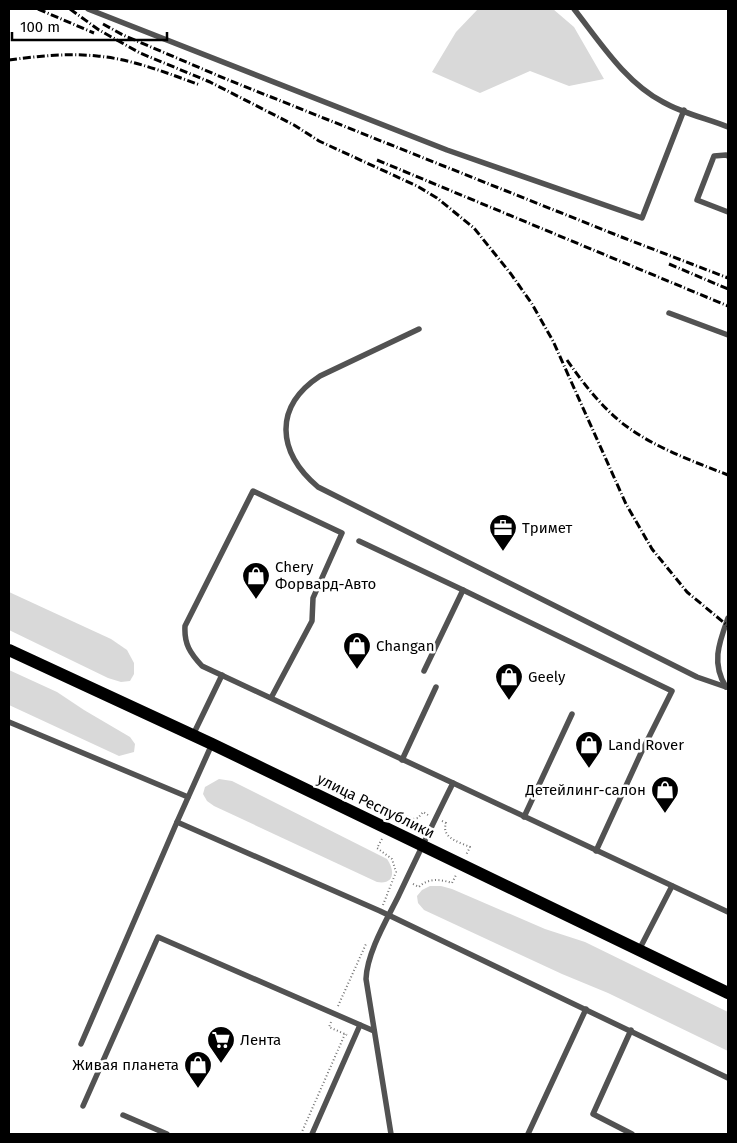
<svg xmlns="http://www.w3.org/2000/svg" width="737" height="1143" font-family="'Fira Sans',sans-serif">
	<style>
		.green { fill: #d9d9d9 }
		.lines { fill: none; stroke-linecap: round; stroke-linejoin: round }
		.path { stroke: #747474; stroke-width: 2; stroke-dasharray: 1 2.5; stroke-linecap: butt }
		.lane { stroke: #525252; stroke-width: 5.5 }
		.primary { stroke: #000; stroke-width: 12 }
		.rail { stroke: #000; stroke-width: 3; stroke-dasharray: 8 2.5 1 2.5; stroke-linecap: butt }
		.labels { text-anchor: middle; stroke-width: 5; stroke-linejoin: round; paint-order: stroke }
		.poi-label { font-size: 15px; fill: #000; stroke: #fff; text-anchor: start }
		.street-label { font-size: 15px; fill: #000; stroke: #fff }
	</style>
	<rect width="100%" height="100%" fill="#fff"/>
	<!-- green -->
	<g class="green">
		<polygon points="478,9 553,9 574,27 604,79 569,86 530,71 480,93 432,72 456,32"/>
		<polygon points="9,592 111,639 127,650 134,663 134,674 130,681 121,682 108,678 9,630"/>
		<polygon points="9,670 57,692 84,710 130,737 135,744 134,752 119,756 9,705"/>
		<path d="M 219,779 L 232,781 L 387,859 C 395,870 395,885 377,882 L 214,806 L 207,801 L 203,794 L 205,787 Z"/>
		<polygon points="430,886 441,886 452,889 545,929 585,942 728,1012 728,1051 608,993 562,974 424,910 418,903 417,896 422,890"/>
	</g>
	<g class="lines">
		<!-- path -->
		<g class="path">
			<polyline points="392,819 396,811 413,819 418,818 423,812 428,815"/>
			<path d="M 442,821 L 446,823 C 441,838 459,842 470,847 L 466,855"/>
			<polyline points="382,839 377,848 392,859 396,872 383,905"/>
			<path d="M 413,884 L 419,887 C 428,878 440,879 452,883 L 456,875"/>
			<polyline points="338,1006 366,944"/>
			<polyline points="331,1022 329,1027 347,1035"/>
			<polyline points="301,1134 345,1034"/>
		</g>
		<!-- lane -->
		<g class="lane">
			<polyline points="88,9 447,150 642,218 684,110"/>
			<path d="M 574,9 C 600,42 625,82 663,102 C 682,113 708,119 728,127"/>
			<polyline points="728,156 726,155 714,156 697,200 728,212"/>
			<polyline points="669,313 728,335"/>
			<path d="M 419,329 L 320,376 C 273,407 277,452 318,487 L 697,677 L 726,687"/>
			<polyline points="359,541 463,590 672,691 641,753 596,851"/>
			<polyline points="424,671 463,590"/>
			<path d="M 726,687 C 711,663 719,643 728,618"/>
			<path d="M 271,698 L 312,621 L 313,598 L 342,533 L 253,491 L 185,626 C 184,644 190,653 202,666 L 453,783"/>
			<polyline points="9,722 188,797"/>
			<polyline points="193,735 222,675"/>
			<polyline points="402,760 436,687"/>
			<polyline points="524,817 572,714"/>
			<polyline points="177,822 380,911 728,1078"/>
			<polyline points="639,950 672,886"/>
			<polyline points="631,1030 593,1114 632,1134"/>
			<polyline points="81,1044 177,822 212,744"/>
			<polyline points="83,1106 158,937 374,1031"/>
			<polyline points="123,1115 167,1134"/>
			<polyline points="312,1134 360,1025"/>
			<path d="M 391,1134 L 366,979 C 367,953 386,921 398,897 C 416,859 434,821 453,783 L 728,912"/>
			<polyline points="528,1134 586,1009"/>
		</g>
		<!-- primary -->
		<polyline class="primary" points="9,650 212,744 728,993"/>
		<!-- rail -->
		<g class="rail">
			<polyline points="38,9 94,33"/>
			<polyline points="70,9 99,30 140,53 210,82 294,125 319,141 417,186 437,198 474,228 511,274 532,304 553,341 626,504 652,549 687,592 728,626"/>
			<polyline points="103,24 123,35 226,79 624,238 728,278"/>
			<path d="M 9,60 C 38,56 68,53 97,56 C 132,59 167,73 200,85"/>
			<polyline points="377,160 728,306"/>
			<polyline points="669,264 728,289"/>
			<path d="M 567,360 C 583,383 600,405 622,423 C 653,447 692,461 728,475"/>
		</g>
	</g>
	<!-- icons -->
	<defs>
		<symbol id="office-pin" viewBox="-11 -11 22 30"><path d="M0 17L-7.5 6A9.5 9.5 0 1 1 7.5 6Z" fill="#000" stroke="#fff"/><path d="M-6-3h4V-5.5h4V-3h4V5H-6ZM-1-4.5V-3h2v-1.5ZM-6 0V1H6V0Z" fill="#fff"/></symbol>
		<symbol id="shop-pin" viewBox="-11 -11 22 30"><path d="M0 17L-7.5 6A9.5 9.5 0 1 1 7.5 6Z" fill="#000" stroke="#fff"/><path d="M-5-2.5h2.3a2.7 3.5 0 0 1 5.4 0H5L5.5 6h-11ZM-1.5-2.5h3a1.5 2.3 0 0 0-3 0Z" fill="#fff"/></symbol>
		<symbol id="supermarket-pin" viewBox="-11 -11 22 30"><path d="M0 17L-7.5 6A9.5 9.5 0 1 1 7.5 6Z" fill="#000" stroke="#fff"/><path d="M-6-5.5h2.5l.6 2H6L4.5 2H-2.5L-4.4-4H-6ZM-1.5 3.2a1.3 1.3 0 1 0 .1 0ZM3 3.2a1.3 1.3 0 1 0 .1 0Z" fill="#fff"/></symbol>
	</defs>
	<g fill-rule="evenodd">
		<use href="#office-pin" x="487" y="512" width="32" height="43"/>
		<use href="#shop-pin" x="240" y="560" width="32" height="43"/>
		<use href="#shop-pin" x="341" y="630" width="32" height="43"/>
		<use href="#shop-pin" x="493" y="661" width="32" height="43"/>
		<use href="#shop-pin" x="573" y="729" width="32" height="43"/>
		<use href="#shop-pin" x="649" y="774" width="32" height="43"/>
		<use href="#supermarket-pin" x="205" y="1024" width="32" height="43"/>
		<use href="#shop-pin" x="182" y="1049" width="32" height="43"/>
	</g>
	<g class="labels">
		<!-- poi labels -->
		<g class="poi-label">
			<text x="522" y="533">Тримет</text>
			<text x="275" y="572">Chery<tspan x="275" dy="17">Форвард-Авто</tspan></text>
			<text x="376" y="651">Changan</text>
			<text x="528" y="682">Geely</text>
			<text x="608" y="750">Land Rover</text>
			<text x="646" y="795" text-anchor="end">Детейлинг-салон</text>
			<text x="240" y="1045">Лента</text>
			<text x="179" y="1070" text-anchor="end">Живая планета</text>
		</g>
		<!-- street labels -->
		<g class="street-label">
			<text transform="translate(376 806) rotate(26)" y="5">улица Республики</text>
		</g>
	</g>
	<!-- border -->
	<rect width="737" height="1143" fill="none" stroke="#000000" stroke-width="20"/>
	<!-- scale -->
	<path d="M12 32v8h155v-8" fill="none" stroke="#000000" stroke-width="2.5"/>
	<text x="20" y="32" font-size="15" fill="#000000" stroke="#ffffff" stroke-width="4" paint-order="stroke">100 m</text>
</svg>
